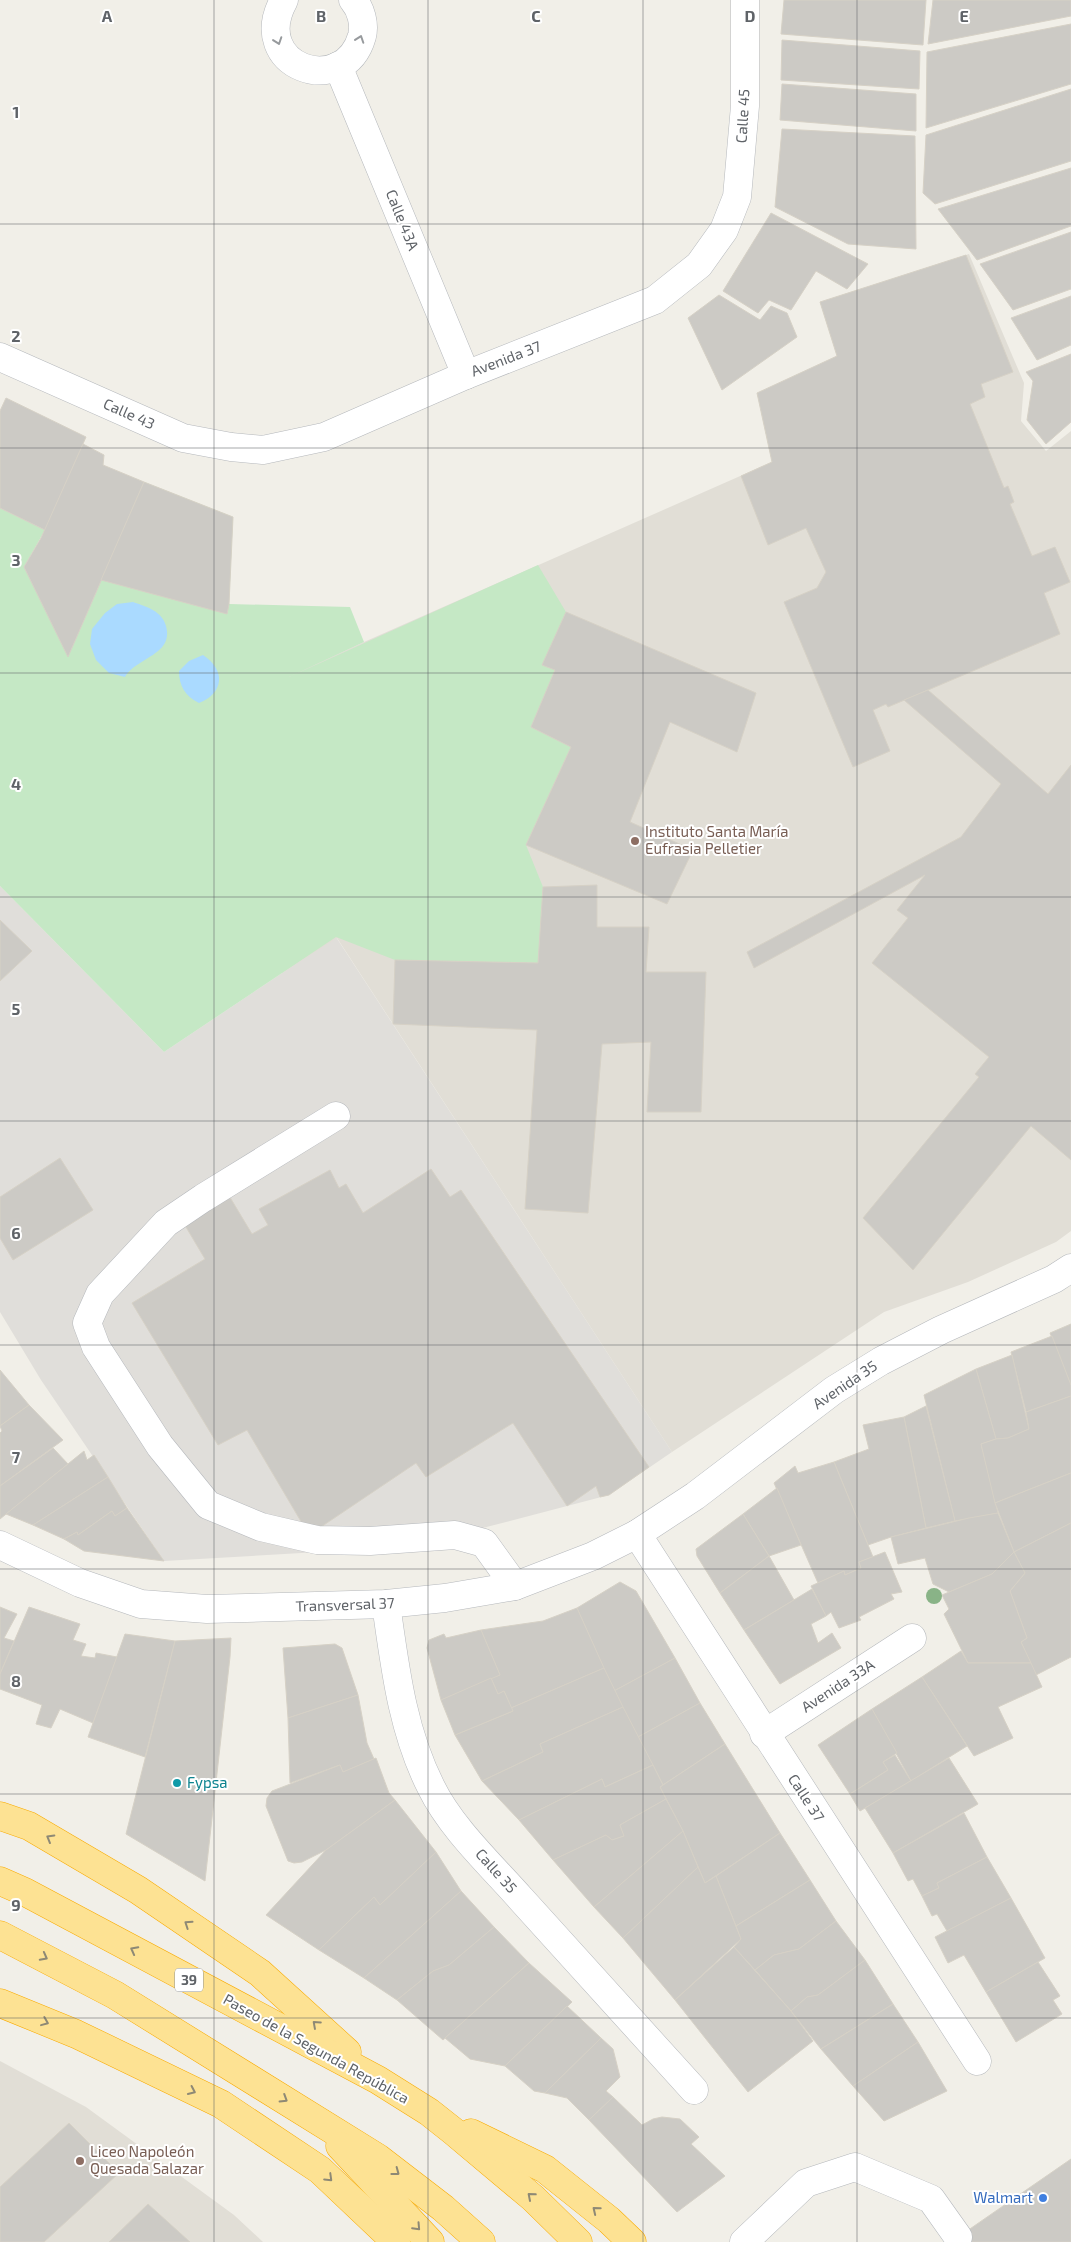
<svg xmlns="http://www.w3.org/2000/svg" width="1071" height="2242" font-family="'Exo 2',sans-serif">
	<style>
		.industrial { fill: #e0deda }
		.education { fill: #e1ded6 }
		.green { fill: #c5e8c5 }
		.water { fill: #aadaff }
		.building { fill: #cccac5; stroke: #d6d1c6 }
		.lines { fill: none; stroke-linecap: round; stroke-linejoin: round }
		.minor-casing { stroke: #b5b8bc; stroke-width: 29 }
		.highway-casing { stroke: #f9ab00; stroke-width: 29 }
		.minor { stroke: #fff; stroke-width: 28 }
		.highway { stroke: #fde293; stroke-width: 28 }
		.tree { fill: #89b387 }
		.oneway { stroke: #979a9d }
		.oneway2 { stroke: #8e8975 }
		.grid { fill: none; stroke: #5f6368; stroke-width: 1; stroke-opacity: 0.55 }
		.education-dot { fill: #8d6e63; stroke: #fff; stroke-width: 2 }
		.culture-dot { fill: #0f9aa8; stroke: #fff; stroke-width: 2 }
		.shop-dot { fill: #3f7fe0; stroke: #fff; stroke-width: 2 }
		.labels { text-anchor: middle; stroke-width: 4; stroke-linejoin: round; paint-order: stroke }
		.shield { fill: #fff; stroke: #8f9295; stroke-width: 1 }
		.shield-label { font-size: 14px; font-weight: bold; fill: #5f6368 }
		.street-label { font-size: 15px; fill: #5f6368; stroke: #fff }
		.education-label { font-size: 15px; fill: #785e54; stroke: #fff; text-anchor: start }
		.culture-label { font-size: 15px; fill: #0d838f; stroke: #fff; text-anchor: start }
		.shop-label { font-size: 15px; fill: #366cbe; stroke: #fff; text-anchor: end }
		.grid-label { font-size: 16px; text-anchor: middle; font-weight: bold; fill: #5f6368; stroke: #fff; stroke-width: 4; stroke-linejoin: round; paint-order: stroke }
	</style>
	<rect width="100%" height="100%" fill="#f1efe8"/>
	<!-- industrial -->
	<polygon class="industrial" points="0,886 164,1052 336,937 672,1452 609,1495 433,1541 336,1551 164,1561 41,1380 0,1312"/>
	<!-- education -->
	<g class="education">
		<polygon points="969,254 1024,383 1021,421 1046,451 1071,431 1071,1231 1056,1242 968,1282 884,1312 672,1452 337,938 282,973 138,745 364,642 772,462 757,393 837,356 820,302"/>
		<polygon points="0,2061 86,2107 234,2215 263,2242 0,2242"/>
	</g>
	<!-- green -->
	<polygon class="green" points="144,482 233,517 229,604 350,607 364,642 289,677 538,565 566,612 543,665 555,670 531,727 571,747 526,845 543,887 538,963 395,960 336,937 164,1052 0,886 0,508 45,530 24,567 68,656"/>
	<!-- water -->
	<g class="water">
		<path d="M 133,602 C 147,607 162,611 166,626 C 174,655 137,657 125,677 L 109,673 L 96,660 L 90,644 L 92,629 L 105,613 L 117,604 Z"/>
		<path d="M 203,655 C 226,670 224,693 199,703 C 185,696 179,686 179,671 L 189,661 Z"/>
	</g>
	<!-- building -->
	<g class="building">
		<polygon points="784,0 926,0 923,45 781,34"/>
		<polygon points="933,0 1071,0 1071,16 928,44"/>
		<polygon points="1071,24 1071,84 926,128 927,52"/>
		<polygon points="782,40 920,51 919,89 781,80"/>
		<polygon points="782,84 916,94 916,131 780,120"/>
		<polygon points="1071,89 1071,161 935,204 923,193 926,135"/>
		<polygon points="782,129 915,136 916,249 848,244 775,207"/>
		<polygon points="1071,168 1071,226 977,260 938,209"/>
		<polygon points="771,213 868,264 847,289 816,271 791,310 769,300 758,313 723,291"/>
		<polygon points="1071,232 1071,289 1013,310 980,264"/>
		<polygon points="966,255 1013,372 981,384 985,397 970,404 1004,488 1008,486 1014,502 1010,504 1032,556 1055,547 1070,582 1044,593 1060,634 888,707 886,704 873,710 890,751 853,767 784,602 817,588 826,572 806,528 768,545 741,476 772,462 757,393 837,356 820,302"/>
		<polygon points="719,295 760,320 771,306 787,313 797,337 722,390 688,318"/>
		<polygon points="1071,296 1071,345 1037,360 1011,318"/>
		<polygon points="1071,354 1071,422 1046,444 1027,420 1033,381 1026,372"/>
		<polygon points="6,398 86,437 45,530 0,508 0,411"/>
		<polygon points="83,444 104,455 103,465 144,482 68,657 24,567 41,538"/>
		<polygon points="144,482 233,517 229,604 227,614 101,580"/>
		<polygon points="566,612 756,693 737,752 670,722 630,822 693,850 667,904 526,845 571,747 531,727 555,670 542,665"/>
		<polygon points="928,690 1048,794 1071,765 1071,1160 1031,1126 913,1270 863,1218 979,1077 975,1074 989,1057 872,963 908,918 897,910 925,875 754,968 747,952 961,837 1001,784 904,700"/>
		<polygon points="597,885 597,927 649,927 646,972 706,972 701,1112 647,1112 651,1042 602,1044 588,1213 525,1209 537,1030 393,1024 395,960 538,963 543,887"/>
		<polygon points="0,920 32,951 0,981"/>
		<polygon points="60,1158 93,1210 13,1260 0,1238 0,1197"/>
		<polygon points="431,1169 450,1197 461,1190 649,1467 609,1495 600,1497 596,1486 567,1506 513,1423 426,1477 416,1463 309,1535 247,1430 218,1445 132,1303 205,1259 183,1222 228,1194 252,1234 268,1225 259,1209 330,1170 339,1188 346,1184 363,1213"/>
		<polygon points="1071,1324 1071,1383 1070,1383 1050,1333"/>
		<polygon points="1052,1336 1071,1385 1071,1396 1026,1412 1011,1352"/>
		<polygon points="1012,1355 1029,1429 1008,1438 996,1439 976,1369"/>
		<polygon points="976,1369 996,1439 981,1444 998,1513 955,1521 924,1395"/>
		<polygon points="0,1370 29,1405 0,1426"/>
		<polygon points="1071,1396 1071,1473 995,1503 981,1444 996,1439 1008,1438 1029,1429 1026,1412"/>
		<polygon points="29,1405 63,1440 0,1486 0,1433 2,1431 0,1426"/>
		<polygon points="926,1406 955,1521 926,1528 904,1417"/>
		<polygon points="904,1417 926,1528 891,1537 868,1545 834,1462 869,1449 863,1425"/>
		<polygon points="53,1448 68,1464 0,1519 0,1486"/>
		<polygon points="84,1451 87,1460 94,1455 108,1477 33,1525 6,1514"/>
		<polygon points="834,1462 873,1557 859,1562 861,1568 845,1575 844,1571 818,1583 774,1483 795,1466 798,1473"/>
		<polygon points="1071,1473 1071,1523 1014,1552 995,1503"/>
		<polygon points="108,1477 127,1508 115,1516 112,1511 78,1535 77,1532 64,1539 33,1525"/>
		<polygon points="777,1488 801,1545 769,1556 743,1514"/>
		<polygon points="127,1508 164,1561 84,1551 64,1539 77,1532 78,1535 112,1511 115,1516"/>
		<polygon points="998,1513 1014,1552 992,1574 949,1592 933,1584 925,1558 898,1564 891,1537 969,1518"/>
		<polygon points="743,1514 769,1556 720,1593 697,1556 696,1549"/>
		<polygon points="1071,1523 1071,1657 1036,1675 1021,1642 1027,1638 1010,1591 1025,1573 1014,1552"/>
		<polygon points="885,1552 902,1592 891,1594 894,1599 859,1617 861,1620 839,1628 831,1612 826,1616 811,1586 844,1571 845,1575 861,1568 859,1562"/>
		<polygon points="1014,1552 1025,1573 1010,1591 1027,1638 1021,1642 1031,1663 968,1663 944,1614 949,1609 942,1595 992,1574"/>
		<polygon points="769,1556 794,1600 744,1630 720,1593"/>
		<polygon points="620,1582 636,1591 675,1658 614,1691 577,1608"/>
		<polygon points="812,1589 826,1616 811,1624 818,1643 832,1633 841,1648 780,1684 744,1630"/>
		<polygon points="0,1607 17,1614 4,1638 14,1641 0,1674"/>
		<polygon points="29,1607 80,1624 73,1640 86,1644 81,1656 95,1658 96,1653 117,1657 93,1723 60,1709 51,1728 36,1724 42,1705 0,1689 0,1674"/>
		<polygon points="577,1608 604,1668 511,1708 504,1691 498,1694 491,1678 500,1675 481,1630 543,1621"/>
		<polygon points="481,1630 500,1675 441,1700 427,1648 429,1640 444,1634 446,1638"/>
		<polygon points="125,1634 175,1641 145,1757 88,1737"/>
		<polygon points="231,1638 230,1657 205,1881 126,1834 175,1641"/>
		<polygon points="335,1644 342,1648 358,1695 288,1718 283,1648"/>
		<polygon points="961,1651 968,1663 1031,1663 1042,1687 998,1707 1013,1738 974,1756 922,1677"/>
		<polygon points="675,1658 700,1703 638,1737 614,1691"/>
		<polygon points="604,1668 623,1707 540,1744 543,1752 482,1781 455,1735 513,1711 511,1708"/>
		<polygon points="922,1677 967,1746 911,1781 872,1709"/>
		<polygon points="491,1678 498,1694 504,1691 513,1711 455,1735 441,1700"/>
		<polygon points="358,1695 367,1743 374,1759 343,1772 340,1765 290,1783 288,1718"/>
		<polygon points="700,1703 725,1744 663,1785 638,1737"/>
		<polygon points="623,1707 653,1765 605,1787 602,1779 519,1820 482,1781 543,1752 540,1744"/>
		<polygon points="872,1709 897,1753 883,1762 888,1770 850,1794 818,1745"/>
		<polygon points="725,1744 780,1833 705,1883 683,1831 660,1787"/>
		<polygon points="895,1755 911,1781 860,1811 850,1794 888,1770 883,1762"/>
		<polygon points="376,1758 389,1793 395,1800 326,1850 302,1862 294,1863 288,1861 266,1806 267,1798 272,1791 340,1765 343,1772"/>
		<polygon points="949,1758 978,1804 893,1853 865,1808"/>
		<polygon points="653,1765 663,1785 660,1787 666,1799 620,1825 624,1836 612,1840 606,1835 553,1860 519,1820 602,1779 605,1787"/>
		<polygon points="666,1799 683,1831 594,1907 553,1860 606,1835 612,1840 624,1836 620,1825"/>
		<polygon points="395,1800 436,1852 380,1905 374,1897 319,1950 266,1915 326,1850"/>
		<polygon points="964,1813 987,1857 937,1883 939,1888 922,1896 913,1879 908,1881 893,1853"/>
		<polygon points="683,1831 698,1867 623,1938 594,1907"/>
		<polygon points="780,1833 810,1880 736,1926 716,1876"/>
		<polygon points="436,1852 461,1891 364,1978 319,1950 374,1897 380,1905"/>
		<polygon points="987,1857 1011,1898 947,1931 937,1914 932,1916 922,1896 939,1888 937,1883"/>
		<polygon points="698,1867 705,1883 716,1876 741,1939 675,2000 623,1938"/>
		<polygon points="810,1880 836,1921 799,1949 774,1955 755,1970 734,1947 741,1939 736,1926"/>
		<polygon points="461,1891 494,1927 449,1965 433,1971 397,2000 364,1978"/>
		<polygon points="1011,1898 1045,1958 986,1992 964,1955 948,1963 935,1937"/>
		<polygon points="836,1921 865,1960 818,1995 807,1997 791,2011 755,1970 774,1955 799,1949"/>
		<polygon points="494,1927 529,1963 443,2040 397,2000 433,1971 449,1965"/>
		<polygon points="734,1947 791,2011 813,2041 748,2092 675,2000"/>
		<polygon points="865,1960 893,2004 821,2049 791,2011 807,1997 818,1995"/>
		<polygon points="1038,1962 1060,1996 1053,2000 1062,2014 1016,2042 986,1992"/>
		<polygon points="529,1963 572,2002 505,2066 470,2059 445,2038"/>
		<polygon points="893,2004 918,2042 853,2086 821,2049"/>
		<polygon points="567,2006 601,2038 545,2093 534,2091 505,2066"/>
		<polygon points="601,2038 613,2049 620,2077 606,2091 613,2097 589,2120 567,2098 545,2093"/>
		<polygon points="918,2042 947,2091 884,2121 853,2086"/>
		<polygon points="613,2097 642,2125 653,2119 662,2117 680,2119 699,2137 691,2144 725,2176 677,2212 589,2120"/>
		<polygon points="69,2123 119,2173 44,2242 0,2242 0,2187"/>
		<polygon points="1071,2159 1071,2242 951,2242"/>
		<polygon points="148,2204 190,2242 109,2242"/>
	</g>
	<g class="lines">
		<defs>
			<g id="minor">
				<path d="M 284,0 C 247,67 344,100 362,36 C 365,24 361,9 353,0"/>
				<polyline points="338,66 466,375"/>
				<polyline points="0,357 183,438 231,447 263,450 324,437 466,375 655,300 699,265 724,230 737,197 745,106 745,0"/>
				<polyline points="336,1116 203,1198 166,1223 100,1294 87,1323 96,1347 160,1446 208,1505 261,1527 317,1540 370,1541 455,1535 484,1543 515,1586"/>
				<polyline points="637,1534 977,2061"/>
				<polyline points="0,1545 80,1583 141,1604 207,1609 386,1604 445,1598 515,1586 593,1556 637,1534 695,1496 834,1390 881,1361 941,1330 1054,1279 1071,1268"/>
				<path d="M 386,1604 C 395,1667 402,1730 431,1787 C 451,1828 491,1865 521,1899 C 579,1963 637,2027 694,2090"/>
				<polyline points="764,1734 912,1638"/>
				<polyline points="744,2242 806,2183 855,2167 931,2199 958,2237"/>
			</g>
			<g id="highway">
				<polyline points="0,1816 29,1826 138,1890 260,1973 347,2052"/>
				<polyline points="0,1881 25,1892 378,2080 429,2112 453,2131 533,2198 578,2242"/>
				<polyline points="0,1935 115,1995 378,2158 443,2208 481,2242"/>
				<polyline points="0,2003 76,2034 221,2104 320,2170 396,2242"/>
				<polyline points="471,2133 545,2169 609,2220 632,2242"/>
				<polyline points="340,2146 430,2242"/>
			</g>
		</defs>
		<!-- minor casing -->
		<use href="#minor" class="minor-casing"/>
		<!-- highway casing -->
		<use href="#highway" class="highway-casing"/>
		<!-- minor -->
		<use href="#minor" class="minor"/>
		<!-- highway -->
		<use href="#highway" class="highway"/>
	</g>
	<!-- trees -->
	<circle class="tree" cx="934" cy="1596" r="8"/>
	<!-- one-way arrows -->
	<defs><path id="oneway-chevron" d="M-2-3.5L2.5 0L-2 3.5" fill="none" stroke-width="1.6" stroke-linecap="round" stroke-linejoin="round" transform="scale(1.25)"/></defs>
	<g class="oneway">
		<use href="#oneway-chevron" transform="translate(360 39) rotate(-71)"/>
		<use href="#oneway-chevron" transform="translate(278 41) rotate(71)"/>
	</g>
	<g class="oneway2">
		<use href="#oneway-chevron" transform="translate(50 1838) rotate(-150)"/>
		<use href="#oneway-chevron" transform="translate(188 1924) rotate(-146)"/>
		<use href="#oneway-chevron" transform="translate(134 1950) rotate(-152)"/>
		<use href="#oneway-chevron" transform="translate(44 1957) rotate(28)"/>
		<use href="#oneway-chevron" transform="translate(45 2022) rotate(22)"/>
		<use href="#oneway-chevron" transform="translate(316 2024) rotate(-138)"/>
		<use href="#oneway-chevron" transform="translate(192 2091) rotate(25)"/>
		<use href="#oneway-chevron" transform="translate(284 2099) rotate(32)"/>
		<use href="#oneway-chevron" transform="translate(396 2172) rotate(37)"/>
		<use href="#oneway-chevron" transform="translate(329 2178) rotate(44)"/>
		<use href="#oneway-chevron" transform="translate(531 2196) rotate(-139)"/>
		<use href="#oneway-chevron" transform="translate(596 2210) rotate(-141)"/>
		<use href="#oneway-chevron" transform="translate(417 2227) rotate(47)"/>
	</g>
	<!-- grid -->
	<path class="grid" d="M 214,0 L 214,2242M 428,0 L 428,2242M 643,0 L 643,2242M 857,0 L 857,2242M 0,224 L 1071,224M 0,448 L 1071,448M 0,673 L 1071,673M 0,897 L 1071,897M 0,1121 L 1071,1121M 0,1345 L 1071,1345M 0,1569 L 1071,1569M 0,1794 L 1071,1794M 0,2018 L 1071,2018"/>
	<!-- markers -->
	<g class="education-dot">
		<circle cx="635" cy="841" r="5"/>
		<circle cx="80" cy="2161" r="5"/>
	</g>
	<circle class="culture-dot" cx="177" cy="1783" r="5"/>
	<circle class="shop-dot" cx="1043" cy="2198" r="5"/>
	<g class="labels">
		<!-- shield labels -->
		<rect class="shield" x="175" y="1968.5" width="28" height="23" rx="4"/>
		<g class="shield-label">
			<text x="189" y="1985">39</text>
		</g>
		<!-- street labels -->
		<g class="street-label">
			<text transform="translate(743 116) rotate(-87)" y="5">Calle 45</text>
			<text transform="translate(402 220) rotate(68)" y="5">Calle 43A</text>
			<text transform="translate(506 359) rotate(-21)" y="5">Avenida 37</text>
			<text transform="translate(129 414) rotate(24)" y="5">Calle 43</text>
			<text transform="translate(845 1385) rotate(-34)" y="5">Avenida 35</text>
			<text transform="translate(345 1605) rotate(-2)" y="5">Transversal 37</text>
			<text transform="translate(838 1686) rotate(-33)" y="5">Avenida 33A</text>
			<text transform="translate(806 1798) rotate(57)" y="5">Calle 37</text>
			<text transform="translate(496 1871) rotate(48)" y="5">Calle 35</text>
			<text transform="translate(316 2049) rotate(29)" y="5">Paseo de la Segunda República</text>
		</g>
		<!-- education labels -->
		<g class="education-label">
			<text x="645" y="837">Instituto Santa María<tspan x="645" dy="17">Eufrasia Pelletier</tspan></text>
			<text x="90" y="2157">Liceo Napoleón<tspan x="90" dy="17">Quesada Salazar</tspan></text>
		</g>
		<!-- culture labels -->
		<g class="culture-label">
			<text x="187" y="1788">Fypsa</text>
		</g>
		<!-- shop labels -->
		<g class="shop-label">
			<text x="1033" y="2203">Walmart</text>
		</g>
	</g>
	<g class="grid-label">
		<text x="107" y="22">A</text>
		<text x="321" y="22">B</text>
		<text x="536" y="22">C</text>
		<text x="750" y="22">D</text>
		<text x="964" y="22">E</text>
		<text x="16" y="118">1</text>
		<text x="16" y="342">2</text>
		<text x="16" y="566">3</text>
		<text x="16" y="790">4</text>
		<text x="16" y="1015">5</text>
		<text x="16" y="1239">6</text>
		<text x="16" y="1463">7</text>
		<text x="16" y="1687">8</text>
		<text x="16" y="1911">9</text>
	</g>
</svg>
